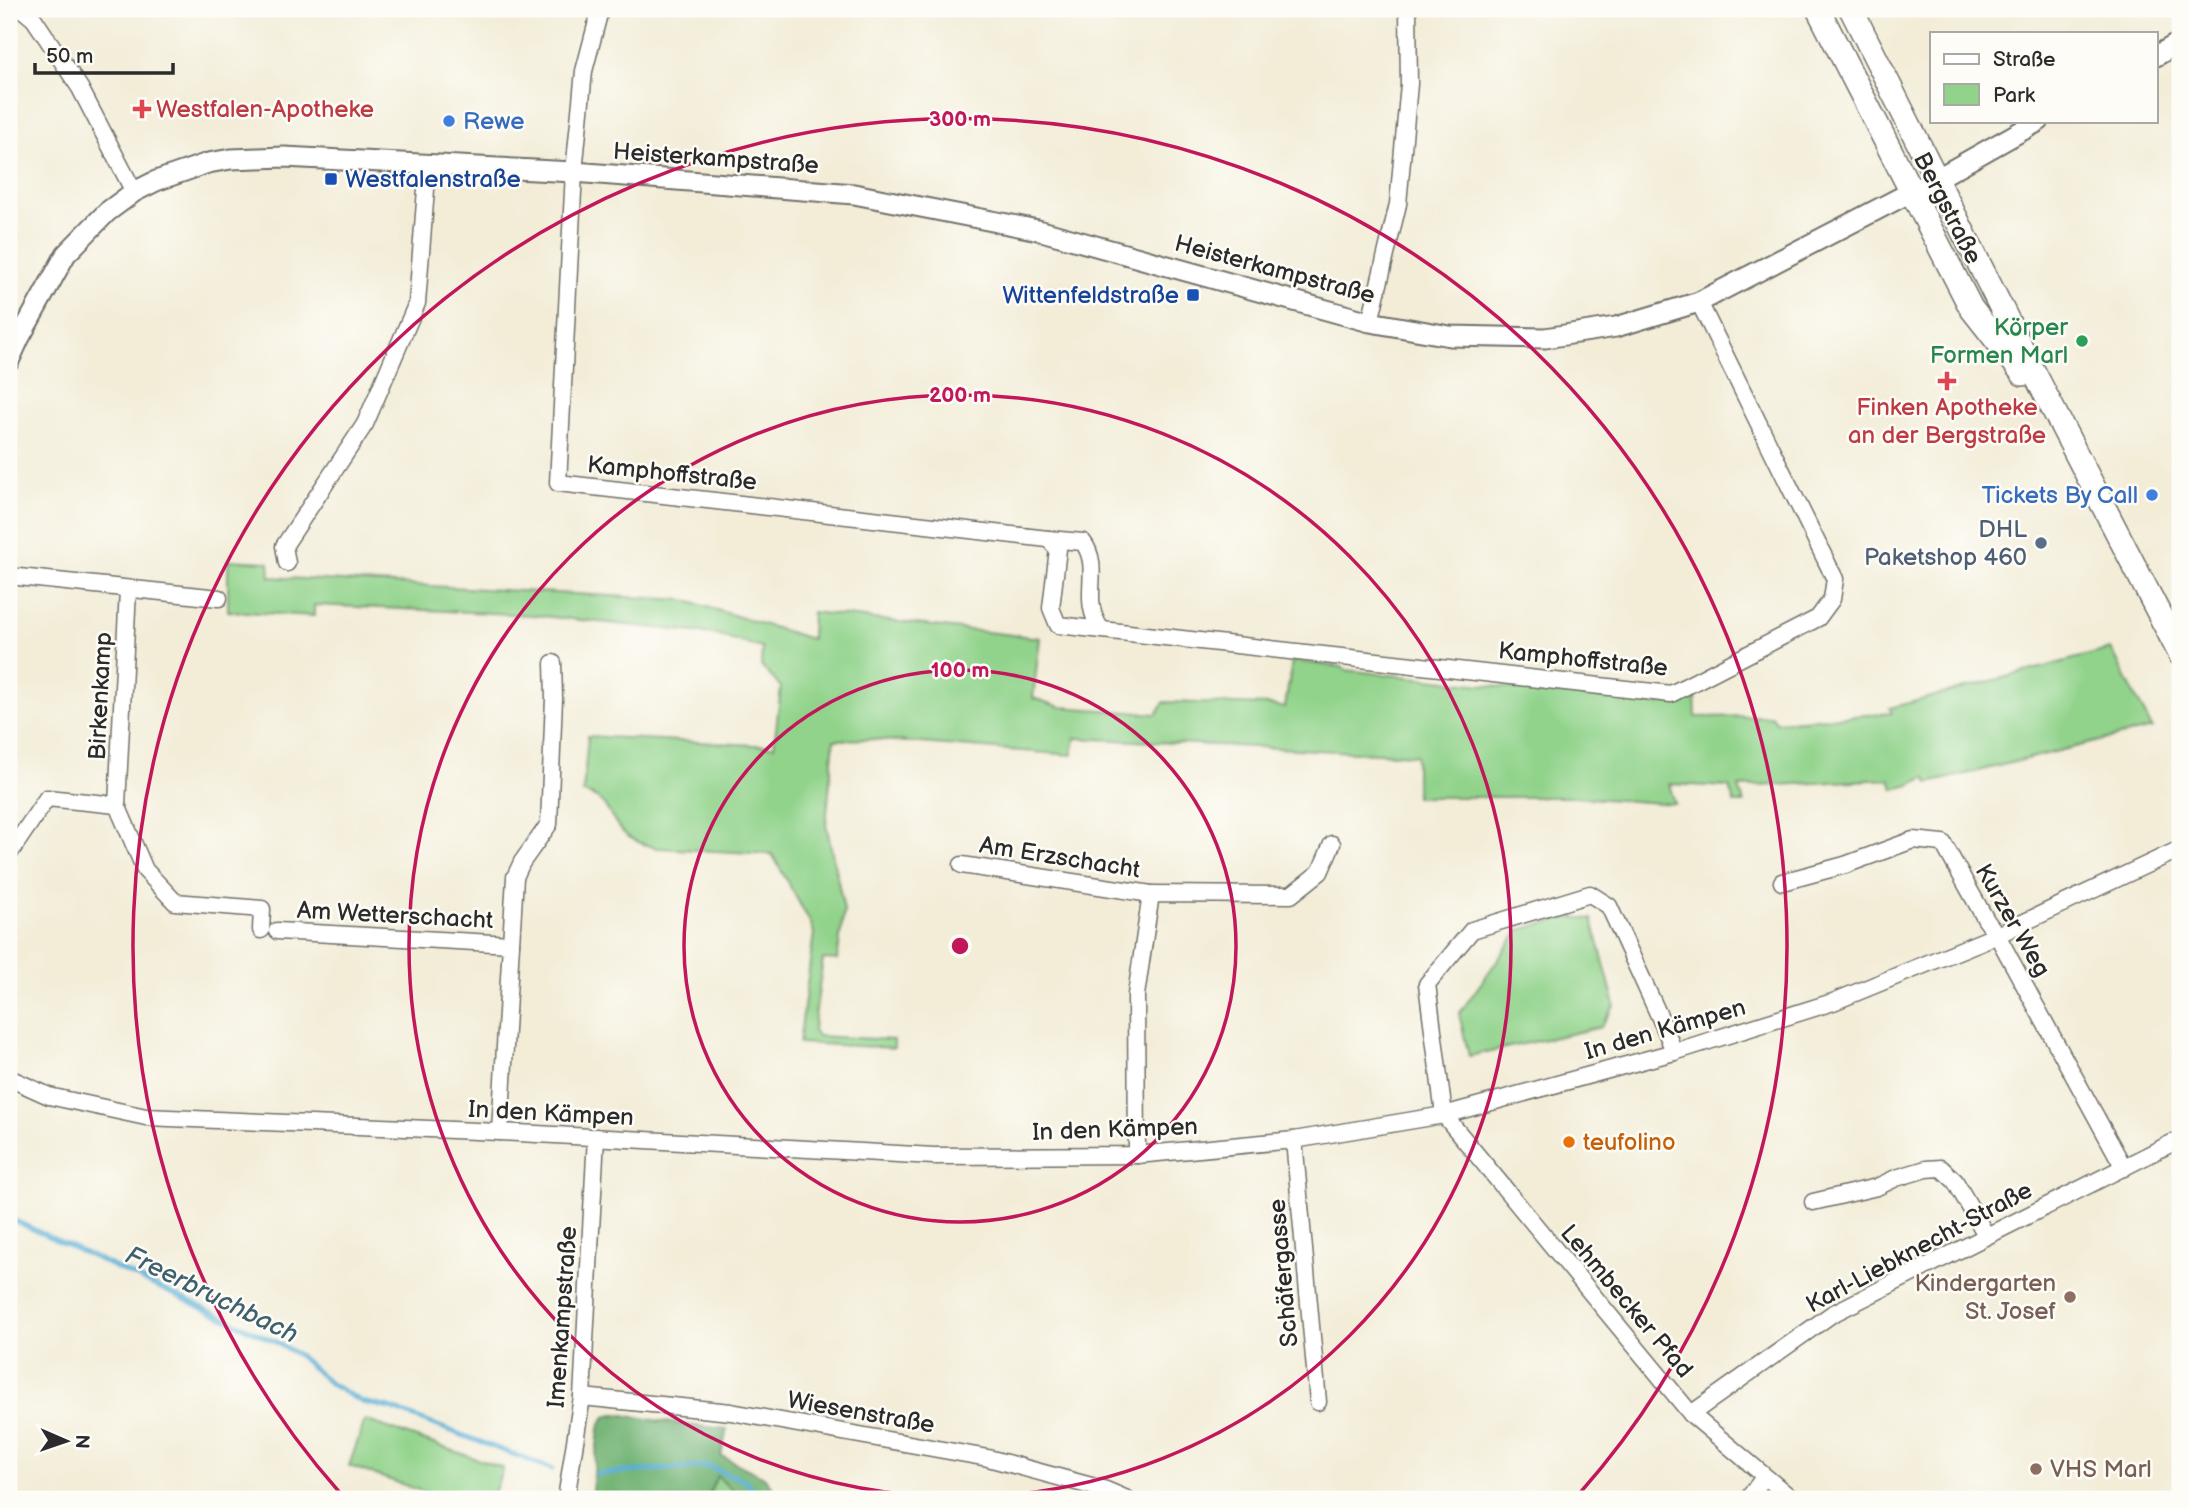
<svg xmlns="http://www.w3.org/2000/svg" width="2189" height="1508" font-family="'Balsamiq Sans',sans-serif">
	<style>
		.green { fill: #91d38b; stroke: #5e7f5b; stroke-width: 2 }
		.forest { fill: #74b577; stroke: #507051; stroke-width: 2 }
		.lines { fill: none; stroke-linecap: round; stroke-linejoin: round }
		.stream { stroke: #5aafd6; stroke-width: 5 }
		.minor-casing { stroke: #716f68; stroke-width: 19 }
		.tertiary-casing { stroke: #716f68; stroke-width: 23 }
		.secondary-casing { stroke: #716f68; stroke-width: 26 }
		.minor { stroke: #fff; stroke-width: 16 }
		.tertiary { stroke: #fff; stroke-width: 19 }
		.secondary { stroke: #fff; stroke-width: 23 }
		.ring { fill: none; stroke: #c2185b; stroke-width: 3.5 }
		.health-dot { fill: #e0444e; stroke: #fdfcf7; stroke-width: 2.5 }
		.shop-dot { fill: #3f7fe0; stroke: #fdfcf7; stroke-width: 2.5 }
		.transit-dot { fill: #1a4fb4; stroke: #fdfcf7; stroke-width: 2.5 }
		.leisure-dot { fill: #2e9e5b; stroke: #fdfcf7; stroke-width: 2.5 }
		.service-dot { fill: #5c6f8a; stroke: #fdfcf7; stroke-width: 2.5 }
		.food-dot { fill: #e8710a; stroke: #fdfcf7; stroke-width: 2.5 }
		.education-dot { fill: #8d6e63; stroke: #fdfcf7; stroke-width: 2.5 }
		.labels { text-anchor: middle; stroke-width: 5; stroke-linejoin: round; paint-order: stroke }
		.health-label { font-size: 24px; fill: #be3a42; stroke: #fdfcf7; text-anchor: start }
		.shop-label { font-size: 24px; fill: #366cbe; stroke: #fdfcf7; text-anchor: start }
		.street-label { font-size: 24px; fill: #2b2b2b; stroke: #fdfcf7 }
		.transit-label { font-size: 24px; fill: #164399; stroke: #fdfcf7; text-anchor: start }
		.leisure-label { font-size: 24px; fill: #27864d; stroke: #fdfcf7; text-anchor: end }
		.service-label { font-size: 24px; fill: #4e5e75; stroke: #fdfcf7; text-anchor: end }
		.food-label { font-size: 24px; fill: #c56008; stroke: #fdfcf7; text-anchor: start }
		.education-label { font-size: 24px; fill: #785e54; stroke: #fdfcf7; text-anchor: end }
		.water-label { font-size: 26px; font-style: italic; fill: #3e606f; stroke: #fdfcf7 }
		.centre { fill: #c2185b; stroke: #fdfcf7; stroke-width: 3.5 }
		.ring-label { font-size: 21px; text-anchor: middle; font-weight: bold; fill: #c2185b; stroke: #fdfcf7; stroke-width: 5; stroke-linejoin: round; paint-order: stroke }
	</style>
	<rect width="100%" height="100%" fill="#fdfcf7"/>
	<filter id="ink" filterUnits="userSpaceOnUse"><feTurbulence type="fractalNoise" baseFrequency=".0143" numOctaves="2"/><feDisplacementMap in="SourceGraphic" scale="14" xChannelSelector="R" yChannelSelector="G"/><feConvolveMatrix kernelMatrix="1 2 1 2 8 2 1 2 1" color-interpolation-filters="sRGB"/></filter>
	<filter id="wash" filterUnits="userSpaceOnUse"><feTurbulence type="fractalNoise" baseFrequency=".00686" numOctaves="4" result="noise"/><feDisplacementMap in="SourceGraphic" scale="28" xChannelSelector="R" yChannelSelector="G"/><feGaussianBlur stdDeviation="1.57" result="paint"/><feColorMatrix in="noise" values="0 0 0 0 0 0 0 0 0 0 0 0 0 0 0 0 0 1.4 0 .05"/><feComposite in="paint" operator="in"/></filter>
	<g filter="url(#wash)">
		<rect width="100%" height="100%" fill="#f3edd8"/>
		<!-- green -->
		<g class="green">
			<path d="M 228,560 L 269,562 L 270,577 L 684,600 L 811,639 L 812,612 L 1040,638 L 1033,698 L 1061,707 L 1157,714 L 1164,702 L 1270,705 L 1285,708 L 1292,661 L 1343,667 L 1346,670 L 1658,704 L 1695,695 L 1696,717 L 1772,716 L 1776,722 L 1892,713 L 1890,708 L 2111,649 L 2152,728 L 1929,783 L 1926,777 L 1910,785 L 1894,789 L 1890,779 L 1739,787 L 1744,803 L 1734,803 L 1729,787 L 1669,784 L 1675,804 L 1575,797 L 1416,797 L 1416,755 L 1075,738 L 1072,755 L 870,739 L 834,740 L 826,824 L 844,910 L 837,960 L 823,959 L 813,1031 L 817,1036 L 894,1040 L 894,1048 L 799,1043 L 814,933 L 810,922 L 772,854 L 657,848 C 646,845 635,842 626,835 C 608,820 610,798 583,793 L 588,736 L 774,746 L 781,687 L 761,666 L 762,648 L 714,634 L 532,615 L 314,605 L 314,616 L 228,611 Z"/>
			<polygon points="1568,917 1592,919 1615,1005 1601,1027 1469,1056 1459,1014 1519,930"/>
			<polygon points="365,1420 503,1468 492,1499 445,1499 349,1466"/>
			<polygon points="717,1475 741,1499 707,1499"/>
		</g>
		<!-- forest -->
		<path class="forest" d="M 617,1414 L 685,1425 L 727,1429 L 721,1456 L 764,1477 L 782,1499 L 741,1499 L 717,1476 L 707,1499 L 591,1499 L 599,1429 C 602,1419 606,1414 617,1414 Z"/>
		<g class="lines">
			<!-- stream -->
			<g class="stream">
				<polyline points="9,1218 274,1341 298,1355 332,1385 362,1402 390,1408 552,1469"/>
				<polyline points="597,1474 707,1466 746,1481 761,1499"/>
			</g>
		</g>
	</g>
	<g filter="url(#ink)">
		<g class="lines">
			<defs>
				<g id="minor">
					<polyline points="22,9 34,19 80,88 134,192"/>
					<polyline points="603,9 599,14 584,71 574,172 558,483 1048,539 1058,549 1051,608 1058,625 1671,694 1818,618 1832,599 1835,579 1699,302"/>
					<polyline points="1370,322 1398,204 1409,84 1408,9"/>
					<path d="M 1048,539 L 1083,542 C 1103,569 1079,599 1101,629"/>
					<polyline points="287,563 284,546 365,424 417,303 428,164"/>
					<polyline points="9,576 219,598"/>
					<polyline points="128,590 117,805 145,870 175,902 262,909 261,930"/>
					<polyline points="9,854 47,798 117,805"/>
					<polyline points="962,865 1151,894"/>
					<polyline points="1782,882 1845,865 1913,840 1943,843 1986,920 1997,935 2124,1168"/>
					<polyline points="277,931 511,944 500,1132"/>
					<polyline points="511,944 515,877 522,862 549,824 554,698 553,663"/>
					<polyline points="1674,1052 1666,1031 1609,906 1590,894 1472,930 1427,984 1444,1115 1691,1414 1792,1499"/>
					<polyline points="9,1078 49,1096 146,1117 500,1132 934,1156 1137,1155 1294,1140 1444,1115 1674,1052 1833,1002 1997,935 2180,849"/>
					<polyline points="1294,1140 1318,1402"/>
					<polyline points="1137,1155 1136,995 1151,894 1291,895 1320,872 1332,844"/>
					<polyline points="1813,1202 1877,1187 1896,1178 1926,1169 1941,1168 1955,1181 1986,1235"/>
					<polyline points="582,1397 731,1412 988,1458 1106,1490 1127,1499"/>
					<polyline points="1691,1414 1832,1314 2180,1139"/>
					<polyline points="566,1499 582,1397 596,1137"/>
					<polyline points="1748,1499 1764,1477"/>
				</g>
				<g id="tertiary">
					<polyline points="2156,56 2180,42"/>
					<polyline points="9,361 19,339 66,254 107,212 134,192 156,181 208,163 231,159 284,157 574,172 854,194 1038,230 1370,322 1450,336 1545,338 1616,327 1699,302 1936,179 2039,121"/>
				</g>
				<g id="secondary">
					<polyline points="1818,9 1971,308 2023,374"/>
					<polyline points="1851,9 2025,355 2180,654"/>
				</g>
			</defs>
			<!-- minor casing -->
			<use href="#minor" class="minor-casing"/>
			<!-- tertiary casing -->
			<use href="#tertiary" class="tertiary-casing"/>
			<!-- secondary casing -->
			<use href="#secondary" class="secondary-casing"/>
			<!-- minor -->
			<use href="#minor" class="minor"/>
			<!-- tertiary -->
			<use href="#tertiary" class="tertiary"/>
			<!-- secondary -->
			<use href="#secondary" class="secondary"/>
		</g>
	</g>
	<!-- distance rings -->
	<g class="ring">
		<circle cx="960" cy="946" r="276"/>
		<circle cx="960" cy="946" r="551"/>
		<path d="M341 1494A827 827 0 1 1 1579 1494"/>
	</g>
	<!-- markers -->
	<g class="health-dot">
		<path d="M138.5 98.5h7v7h7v7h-7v7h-7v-7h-7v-7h7z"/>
		<path d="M1943.5 370.5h7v7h7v7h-7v7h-7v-7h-7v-7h7z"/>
	</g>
	<g class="shop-dot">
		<circle cx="449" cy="121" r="7"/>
		<circle cx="2152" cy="495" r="7"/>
	</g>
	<g class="transit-dot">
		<rect x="324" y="172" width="14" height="14" rx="3.5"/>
		<rect x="1186" y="288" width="14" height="14" rx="3.5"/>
	</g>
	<circle class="leisure-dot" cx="2082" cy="341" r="7"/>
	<circle class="service-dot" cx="2041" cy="543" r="7"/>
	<circle class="food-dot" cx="1569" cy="1142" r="7"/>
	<g class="education-dot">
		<circle cx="2070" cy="1297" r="7"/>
		<circle cx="2036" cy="1469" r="7"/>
	</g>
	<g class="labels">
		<!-- health labels -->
		<g class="health-label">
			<text x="156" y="117">Westfalen-Apotheke</text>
			<text x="1947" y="415" text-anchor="middle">Finken Apotheke<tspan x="1947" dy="28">an der Bergstraße</tspan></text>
		</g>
		<!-- shop labels -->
		<g class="shop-label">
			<text x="463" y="129">Rewe</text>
			<text x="2138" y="503" text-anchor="end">Tickets By Call</text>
		</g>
		<!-- street labels -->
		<g class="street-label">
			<text transform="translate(716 158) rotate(4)" y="8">Heisterkampstraße</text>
			<text transform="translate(1948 208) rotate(63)" y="8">Bergstraße</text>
			<text transform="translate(1275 269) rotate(15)" y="8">Heisterkampstraße</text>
			<text transform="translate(672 473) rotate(6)" y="8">Kamphoffstraße</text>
			<text transform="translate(1583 659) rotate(6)" y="8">Kamphoffstraße</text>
			<text transform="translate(100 696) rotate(-87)" y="8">Birkenkamp</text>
			<text transform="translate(1060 857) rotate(9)" y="8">Am Erzschacht</text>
			<text transform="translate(395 915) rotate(3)" y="8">Am Wetterschacht</text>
			<text transform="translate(2013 920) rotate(60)" y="8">Kurzer Weg</text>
			<text transform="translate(1665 1029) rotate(-16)" y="8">In den Kämpen</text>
			<text transform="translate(551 1113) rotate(3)" y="8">In den Kämpen</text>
			<text transform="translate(1115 1129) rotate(-2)" y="8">In den Kämpen</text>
			<text transform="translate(1919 1247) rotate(-28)" y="8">Karl-Liebknecht-Straße</text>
			<text transform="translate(1283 1273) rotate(-95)" y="8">Schäfergasse</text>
			<text transform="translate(1627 1301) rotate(50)" y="8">Lehmbecker Pfad</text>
			<text transform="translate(562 1317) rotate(-86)" y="8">Imenkampstraße</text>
			<text transform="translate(861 1412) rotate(10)" y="8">Wiesenstraße</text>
		</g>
		<!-- transit labels -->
		<g class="transit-label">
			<text x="345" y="187">Westfalenstraße</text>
			<text x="1179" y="303" text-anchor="end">Wittenfeldstraße</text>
		</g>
		<!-- leisure labels -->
		<g class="leisure-label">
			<text x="2068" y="335">Körper<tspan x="2068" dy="28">Formen Marl</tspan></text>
		</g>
		<!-- service labels -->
		<g class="service-label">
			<text x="2027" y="537">DHL<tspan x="2027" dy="28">Paketshop 460</tspan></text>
		</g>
		<!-- food labels -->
		<g class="food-label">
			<text x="1583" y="1150">teufolino</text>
		</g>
		<!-- education labels -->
		<g class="education-label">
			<text x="2056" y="1291">Kindergarten<tspan x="2056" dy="28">St. Josef</tspan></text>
			<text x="2050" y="1477" text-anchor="start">VHS Marl</text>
		</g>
		<!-- water labels -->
		<g class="water-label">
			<text transform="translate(212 1294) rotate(26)" y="9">Freerbruchbach</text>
		</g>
	</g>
	<circle cx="960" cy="946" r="10" class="centre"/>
	<g class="ring-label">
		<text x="960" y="126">300 m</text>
		<text x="960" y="402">200 m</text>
		<text x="960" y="677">100 m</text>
	</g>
	<!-- margin -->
	<rect width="2189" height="1508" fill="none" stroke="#fdfcf7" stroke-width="35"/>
	<!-- legend -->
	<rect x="1930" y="32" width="228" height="91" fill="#fdfcf7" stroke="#a9a8a5" stroke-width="2"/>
	<rect x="1944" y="54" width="35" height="10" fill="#ffffff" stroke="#a9a8a5" stroke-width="2"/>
	<text x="1993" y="66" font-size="21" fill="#2b2b2b">Straße</text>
	<rect x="1944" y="84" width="35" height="21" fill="#91d38b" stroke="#a9a8a5" stroke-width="2"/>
	<text x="1993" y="102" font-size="21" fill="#2b2b2b">Park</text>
	<!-- north arrow -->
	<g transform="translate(66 1441) rotate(92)" stroke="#fdfcf7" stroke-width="5" paint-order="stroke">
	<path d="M0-5L12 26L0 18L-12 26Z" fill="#2b2b2b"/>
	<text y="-10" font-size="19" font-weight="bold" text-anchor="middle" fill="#2b2b2b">N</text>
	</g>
	<!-- scale -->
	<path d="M35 63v10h138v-10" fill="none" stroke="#2b2b2b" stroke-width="3.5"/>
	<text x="46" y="63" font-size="21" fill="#2b2b2b" stroke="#fdfcf7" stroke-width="5" paint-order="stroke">50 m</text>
</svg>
